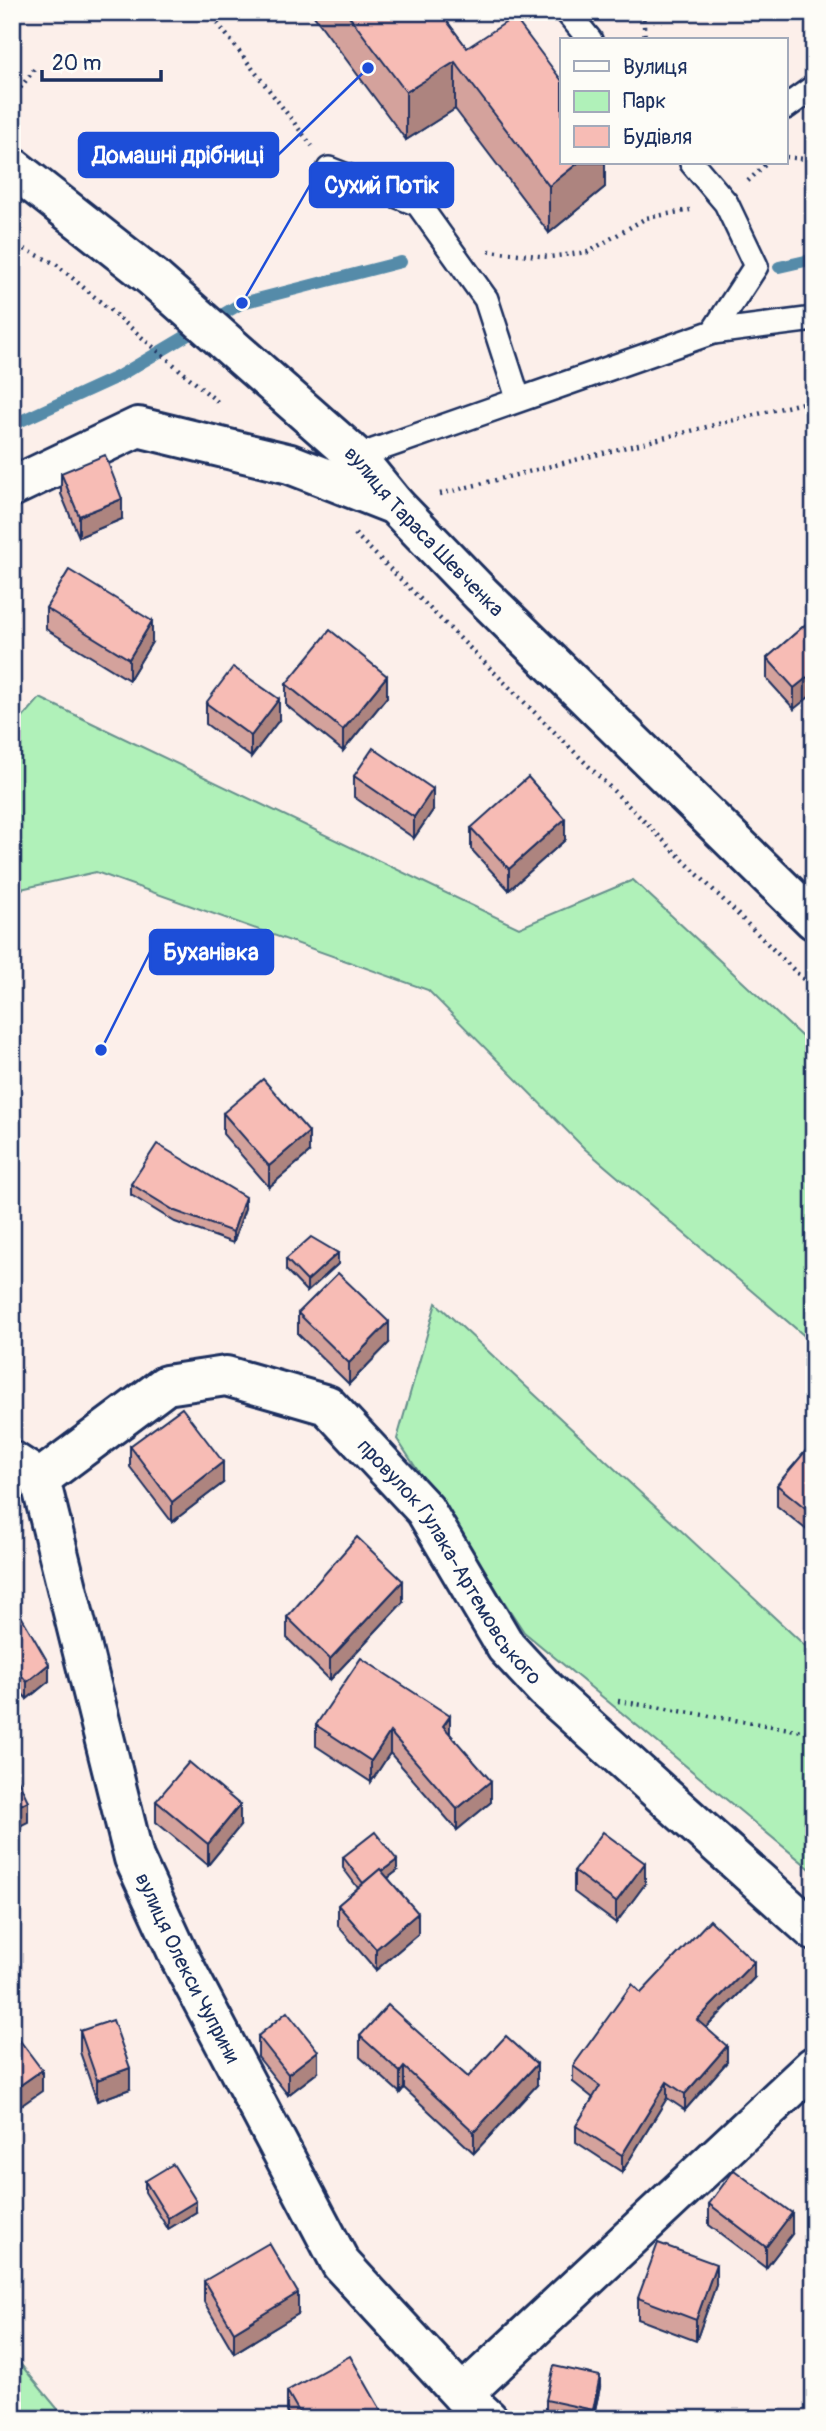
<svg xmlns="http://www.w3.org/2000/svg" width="826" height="2431" font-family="Pangolin,sans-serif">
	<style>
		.green { fill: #b0f1b9; stroke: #66908c; stroke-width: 2 }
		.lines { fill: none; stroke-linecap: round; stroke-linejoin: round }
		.stream { stroke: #558ba9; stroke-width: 12 }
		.service-casing { stroke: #1b2f5e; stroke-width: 28 }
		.minor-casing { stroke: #1b2f5e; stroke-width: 44 }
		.tertiary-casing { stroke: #1b2f5e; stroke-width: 44 }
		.path { stroke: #1b2f5e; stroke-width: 4.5; stroke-dasharray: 2 5; stroke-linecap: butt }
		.service { stroke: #fdfcf7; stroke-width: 23 }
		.minor { stroke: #fdfcf7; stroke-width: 38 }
		.tertiary { stroke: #fdfcf7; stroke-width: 38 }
		.wall { fill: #d4a29c; stroke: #1b2f5e; stroke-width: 2 }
		.shaded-wall { fill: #ad847f; stroke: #1b2f5e; stroke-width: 2 }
		.building { fill: #f7bcb5; stroke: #1b2f5e; stroke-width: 2 }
		.labels { text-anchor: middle; stroke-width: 5; stroke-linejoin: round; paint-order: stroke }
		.street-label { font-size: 21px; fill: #1b2f5e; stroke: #fdfcf7 }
		.leader { fill: none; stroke: #1d4ed8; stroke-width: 2.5 }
		.callout-dot { fill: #1d4ed8; stroke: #fdfcf7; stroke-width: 2.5 }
		.callout { fill: #1d4ed8; stroke: #1d4ed8; stroke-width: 2.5 }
		.callout-label { font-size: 23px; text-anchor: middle; font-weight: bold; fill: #fff }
	</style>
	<rect width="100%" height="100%" fill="#fcefea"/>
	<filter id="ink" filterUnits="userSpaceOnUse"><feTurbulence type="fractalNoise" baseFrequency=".0143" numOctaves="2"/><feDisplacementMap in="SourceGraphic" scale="14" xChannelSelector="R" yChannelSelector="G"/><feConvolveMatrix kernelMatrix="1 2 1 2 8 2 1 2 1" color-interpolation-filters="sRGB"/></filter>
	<g filter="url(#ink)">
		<!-- green -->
		<g class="green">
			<polygon points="40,698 519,928 633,880 814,1048 814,1344 585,1149 428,990 96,872 12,891 12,730"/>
			<polygon points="436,1303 814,1654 814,1872 524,1632 397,1439"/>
			<polygon points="12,2354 66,2419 12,2419"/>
		</g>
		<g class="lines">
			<!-- stream -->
			<g class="stream">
				<polyline points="779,267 814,259"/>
				<polyline points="12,425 117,377 242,303 401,262"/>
			</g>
			<defs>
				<g id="service">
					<polyline points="567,12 590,40"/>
					<polyline points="786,107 814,87"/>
					<polyline points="329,169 418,204 486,299 518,398"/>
					<polyline points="713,332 814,319"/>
					<polyline points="356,457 713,332 756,266 726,203 692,163"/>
				</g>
				<g id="minor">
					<polyline points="12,487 138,427 290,464 395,505"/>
					<path id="s1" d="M 12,1461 L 40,1479 L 134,1858 L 181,1960 L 341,2264 L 462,2395 L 488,2419"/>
					<path id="s2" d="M 40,1479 L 166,1385 L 226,1376 L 327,1405 L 425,1510 L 506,1647 L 545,1689 L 814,1931"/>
					<polyline points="462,2395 814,2066"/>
				</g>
				<g id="tertiary">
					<path id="s3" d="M 12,167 L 152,277 L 356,457 L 395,505 L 481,594 L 814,920"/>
				</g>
			</defs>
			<!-- service casing -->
			<use href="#service" class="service-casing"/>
			<!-- minor casing -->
			<use href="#minor" class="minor-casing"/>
			<!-- tertiary casing -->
			<use href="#tertiary" class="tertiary-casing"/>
			<!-- path -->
			<g class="path">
				<polyline points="209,12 312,146"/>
				<polyline points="643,12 645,40"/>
				<polyline points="12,99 36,67"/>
				<polyline points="786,157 814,160"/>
				<polyline points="748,181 767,163"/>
				<polyline points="12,243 56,264 220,404"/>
				<polyline points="489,251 549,257 588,252 646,218 690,210"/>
				<polyline points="440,494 814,400"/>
				<polyline points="355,534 814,990"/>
				<polyline points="618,1701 814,1733"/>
			</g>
			<!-- service -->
			<use href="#service" class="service"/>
			<!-- minor -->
			<use href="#minor" class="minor"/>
			<!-- tertiary -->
			<use href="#tertiary" class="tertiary"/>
		</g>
		<!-- wall -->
		<g class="wall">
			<polygon points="311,12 440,12 467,48 605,163 605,187 549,233 455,109 406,140"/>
			<polygon points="61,473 122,519 79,537 61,494"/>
			<polygon points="46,608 152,642 129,680 46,629"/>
			<polygon points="814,617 794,709 767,679 767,658"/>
			<polygon points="286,684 387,697 343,751 286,705"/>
			<polygon points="206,703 279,720 251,757 206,724"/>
			<polygon points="354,776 433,810 414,838 354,797"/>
			<polygon points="471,828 565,840 509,890 471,849"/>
			<polygon points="223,1113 309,1153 269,1187 223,1134"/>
			<polygon points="131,1184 245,1208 233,1243 175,1222 131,1195"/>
			<polygon points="286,1259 338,1264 307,1292 286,1270"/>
			<polygon points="298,1313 389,1343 349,1384 298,1334"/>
			<polygon points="814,1441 814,1536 777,1506 777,1485"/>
			<polygon points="130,1446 223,1483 172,1522 130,1467"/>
			<polygon points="403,1602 330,1680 287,1638 287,1617"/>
			<polygon points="12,1603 49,1681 27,1699 12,1682"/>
			<polygon points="316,1725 450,1734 491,1802 457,1830 390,1753 371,1782 316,1746"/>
			<polygon points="156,1801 240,1826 208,1865 156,1822"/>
			<polygon points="343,1857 397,1871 388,1878 418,1934 376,1970 338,1926 338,1905 358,1888 343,1868"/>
			<polygon points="574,1871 645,1884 616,1923 574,1892"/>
			<polygon points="754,1978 706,2028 727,2062 685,2110 667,2098 622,2172 576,2142 576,2126 593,2098 573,2082 573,2066 641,1993"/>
			<polygon points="80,2031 130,2089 97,2101 80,2052"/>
			<polygon points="258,2036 318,2072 288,2095 258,2057"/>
			<polygon points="360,2036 468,2077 537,2085 474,2153 404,2088 400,2093 360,2057"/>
			<polygon points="145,2181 196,2212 168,2229 145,2192"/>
			<polygon points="709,2204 792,2234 766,2268 709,2225"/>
			<polygon points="204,2281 298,2314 234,2353 204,2302"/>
			<polygon points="716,2285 696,2341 638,2319 638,2298"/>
			<polygon points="600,2387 593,2419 584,2419 546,2411 546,2400"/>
			<polygon points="287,2391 386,2419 291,2419 287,2412"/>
		</g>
		<!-- shaded-wall -->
		<g class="shaded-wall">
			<polygon points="455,62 455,109 406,140 406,92"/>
			<polygon points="578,163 605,163 605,187 549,233 549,186"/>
			<polygon points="122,499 122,519 79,537 79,516"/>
			<polygon points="152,621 152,642 129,680 129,659"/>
			<polygon points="814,672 814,693 794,709 794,688"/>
			<polygon points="387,676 387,697 343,751 343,730"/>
			<polygon points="279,699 279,720 251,757 251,736"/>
			<polygon points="433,789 433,810 414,838 414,817"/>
			<polygon points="565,819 565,840 509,890 509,869"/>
			<polygon points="309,1132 309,1153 269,1187 269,1166"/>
			<polygon points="245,1197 245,1208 233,1243 233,1232"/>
			<polygon points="338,1253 338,1264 307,1292 307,1281"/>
			<polygon points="389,1322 389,1343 349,1384 349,1363"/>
			<polygon points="223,1462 223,1483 172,1522 172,1502"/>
			<polygon points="403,1581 403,1602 330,1680 330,1659"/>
			<polygon points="49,1664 49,1681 27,1699 27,1682"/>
			<polygon points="450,1716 450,1737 443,1726"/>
			<polygon points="390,1732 390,1753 371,1782 371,1761"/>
			<polygon points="491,1781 491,1802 457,1830 457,1809"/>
			<polygon points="28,1801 28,1822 12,1830 12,1809"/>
			<polygon points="240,1805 240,1826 208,1865 208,1844"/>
			<polygon points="397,1860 397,1871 364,1896 364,1885"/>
			<polygon points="645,1863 645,1884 616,1923 616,1902"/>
			<polygon points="418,1913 418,1934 376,1970 376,1949"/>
			<polygon points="754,1962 754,1978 697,2037 697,2020"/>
			<polygon points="727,2046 727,2062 685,2110 685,2094"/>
			<polygon points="318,2051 318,2072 288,2095 288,2074"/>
			<polygon points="537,2064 537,2085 474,2153 474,2132"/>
			<polygon points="404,2067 404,2088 400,2093 400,2072"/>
			<polygon points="130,2068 130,2089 97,2101 97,2080"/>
			<polygon points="42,2070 42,2091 12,2112 12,2091"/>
			<polygon points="667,2082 667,2098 622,2172 622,2155"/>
			<polygon points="196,2201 196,2212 168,2229 168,2218"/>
			<polygon points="792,2213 792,2234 766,2268 766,2247"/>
			<polygon points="716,2264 716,2285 696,2341 696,2320"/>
			<polygon points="298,2293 298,2314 234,2353 234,2332"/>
			<polygon points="600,2376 600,2387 593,2419 593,2410"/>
		</g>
		<!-- building -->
		<g class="building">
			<polygon points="346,12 440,12 467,48 514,17 562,81 562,163 578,163 549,186 455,62 406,92"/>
			<polygon points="105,455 122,499 79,516 61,473"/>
			<polygon points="69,570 152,621 129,659 46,608"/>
			<polygon points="814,617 814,672 794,688 767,658"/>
			<polygon points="330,630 387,676 343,730 286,684"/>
			<polygon points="233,667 279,699 251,736 206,703"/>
			<polygon points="373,748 433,789 414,817 354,776"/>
			<polygon points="528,777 565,819 509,869 471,828"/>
			<polygon points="263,1079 309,1132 269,1166 223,1113"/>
			<polygon points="157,1144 245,1197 233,1232 175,1211 131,1184"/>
			<polygon points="311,1237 338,1253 307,1281 286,1259"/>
			<polygon points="338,1273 389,1322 349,1363 298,1313"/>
			<polygon points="182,1408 223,1462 172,1502 130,1446"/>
			<polygon points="814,1441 814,1515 777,1485"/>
			<polygon points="357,1537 403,1581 330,1659 287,1617"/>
			<polygon points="13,1602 49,1664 27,1682 12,1664"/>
			<polygon points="361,1658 450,1716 443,1726 491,1781 457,1809 390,1732 371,1761 316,1725"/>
			<polygon points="189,1762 240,1805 208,1844 156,1801"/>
			<polygon points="12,1767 28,1801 12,1809"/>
			<polygon points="375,1832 397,1860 382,1871 380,1869 363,1883 343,1857"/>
			<polygon points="603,1832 645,1863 616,1902 574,1871"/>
			<polygon points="380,1869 418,1913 376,1949 338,1905"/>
			<polygon points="710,1920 754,1962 697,2020 727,2046 685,2094 667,2082 622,2155 576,2126 600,2086 573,2066 632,1984 641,1993"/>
			<polygon points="388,2005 468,2077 506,2036 537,2064 474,2132 404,2067 400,2072 360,2036"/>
			<polygon points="287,2012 318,2051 288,2074 258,2036"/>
			<polygon points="113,2020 130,2068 97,2080 80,2031"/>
			<polygon points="12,2030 42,2070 12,2091"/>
			<polygon points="173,2164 196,2201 168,2218 145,2181"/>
			<polygon points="734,2170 792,2213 766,2247 709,2204"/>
			<polygon points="269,2243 298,2293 234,2332 204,2281"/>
			<polygon points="658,2243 716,2264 696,2320 638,2298"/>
			<polygon points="350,2356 386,2419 303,2419 287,2391"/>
			<polygon points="554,2366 600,2376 593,2410 546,2400"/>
		</g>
	</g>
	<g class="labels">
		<!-- street labels -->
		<g class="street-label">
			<text dy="7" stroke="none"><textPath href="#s3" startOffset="551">вулиця Тараса Шевченка</textPath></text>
			<text dy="7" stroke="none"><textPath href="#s2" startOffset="523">провулок Гулака-Артемовського</textPath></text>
			<text dy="7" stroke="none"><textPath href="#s1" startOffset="546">вулиця Олекси Чуприни</textPath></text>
		</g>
	</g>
	<!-- callouts -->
	<path class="leader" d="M368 68L278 155M242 303L310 185M101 1050L150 952"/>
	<g class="callout-dot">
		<circle cx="368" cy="68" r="7"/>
		<circle cx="242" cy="303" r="7"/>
		<circle cx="101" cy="1050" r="7"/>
	</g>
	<g class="callout">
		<rect x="79" y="133" width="199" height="44" rx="7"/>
		<rect x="310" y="163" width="143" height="44" rx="7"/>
		<rect x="150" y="930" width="123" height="44" rx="7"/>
	</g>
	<g class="callout-label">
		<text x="178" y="163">Домашні дрібниці</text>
		<text x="382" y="193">Сухий Потік</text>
		<text x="211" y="960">Буханівка</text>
	</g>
	<!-- margin -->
	<rect width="826" height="2431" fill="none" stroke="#fdfcf7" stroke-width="42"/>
	<rect x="21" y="21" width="784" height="2389" fill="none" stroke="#1b2f5e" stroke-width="2.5" filter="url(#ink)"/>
	<!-- legend -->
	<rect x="560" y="38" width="228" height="126" fill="#fdfcf7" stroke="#a3aaba" stroke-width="2"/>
	<rect x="574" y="61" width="35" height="10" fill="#fdfcf7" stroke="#a3aaba" stroke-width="2"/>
	<text x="623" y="74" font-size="21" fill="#1b2f5e">Вулиця</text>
	<rect x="574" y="91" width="35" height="21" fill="#b0f1b9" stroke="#a3aaba" stroke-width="2"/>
	<text x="623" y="108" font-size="21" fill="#1b2f5e">Парк</text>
	<rect x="574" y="126" width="35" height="21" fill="#f7bcb5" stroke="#a3aaba" stroke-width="2"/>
	<text x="623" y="144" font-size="21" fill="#1b2f5e">Будівля</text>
	<!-- scale -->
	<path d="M42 70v10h119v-10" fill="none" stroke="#1b2f5e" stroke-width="3.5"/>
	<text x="52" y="70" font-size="21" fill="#1b2f5e" stroke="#fdfcf7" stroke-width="5" paint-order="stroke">20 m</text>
</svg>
